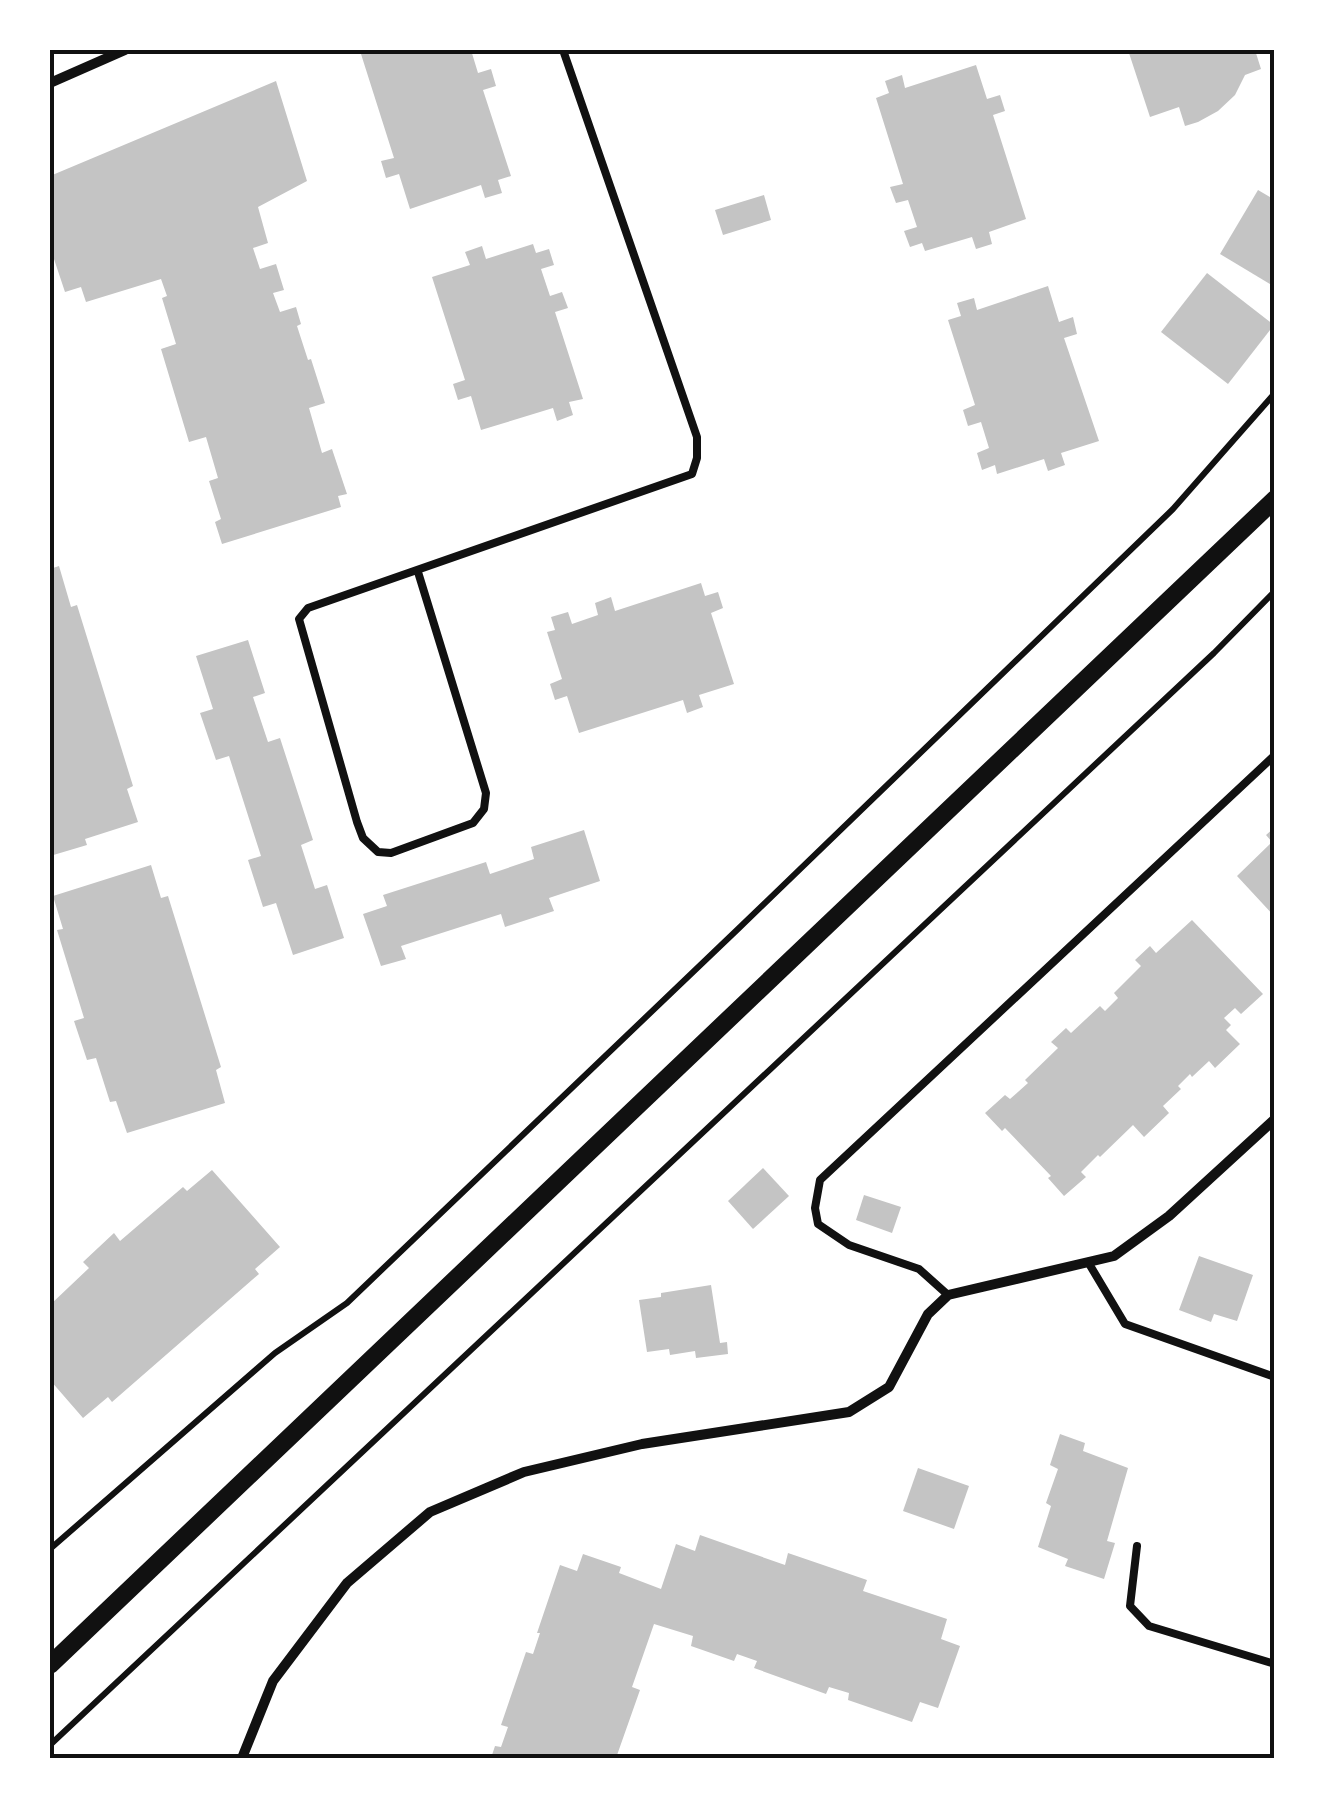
<svg xmlns="http://www.w3.org/2000/svg" width="1325" height="1808" font-family="'Varela Round',sans-serif">
	<style>
		.building { fill: #c4c4c4 }
		.lines { fill: none; stroke-linecap: round; stroke-linejoin: round }
		.path { stroke: #111; stroke-width: 6 }
		.service { stroke: #111; stroke-width: 8 }
		.minor { stroke: #111; stroke-width: 10 }
		.tertiary { stroke: #111; stroke-width: 18 }
		.neatline { fill: none; stroke: #111; stroke-width: 4 }
	</style>
	<rect width="100%" height="100%" fill="#fff"/>
	<!-- building -->
	<g class="building">
		<polygon points="375,50 471,50 478,73 491,69 496,86 483,90 511,176 498,180 502,193 485,198 481,185 410,209 399,174 386,178 381,161 394,158 361,54"/>
		<polygon points="1128,50 1255,50 1261,69 1245,75 1235,95 1218,111 1198,122 1185,126 1179,107 1150,117"/>
		<polygon points="976,65 987,99 1000,95 1005,111 993,115 1026,219 989,232 992,244 976,249 972,237 925,251 922,243 910,247 904,231 917,227 908,200 896,203 890,187 903,184 876,98 889,93 885,81 902,75 905,88"/>
		<polygon points="276,81 307,181 258,207 268,243 253,248 260,269 276,264 284,290 273,293 280,312 296,307 301,324 297,326 308,360 311,359 325,403 309,408 322,453 332,449 347,494 338,496 341,507 222,544 215,522 221,519 209,481 218,478 206,437 189,442 161,349 176,344 162,298 167,296 161,279 86,302 81,287 65,292 50,247 50,176"/>
		<polygon points="1258,190 1275,200 1275,287 1220,254"/>
		<polygon points="764,195 771,220 723,235 715,210"/>
		<polygon points="533,244 536,253 549,249 554,265 541,269 550,296 562,292 568,308 555,312 583,399 569,402 573,415 557,421 553,408 481,430 471,396 458,400 453,384 465,380 432,277 470,265 465,252 482,246 486,259"/>
		<polygon points="1207,273 1274,325 1228,384 1161,332"/>
		<polygon points="1048,286 1059,322 1073,317 1077,334 1064,338 1099,441 1061,453 1065,465 1048,471 1044,459 997,474 995,465 982,470 977,453 989,448 981,422 968,426 963,410 975,405 948,320 961,316 957,303 974,298 977,310"/>
		<polygon points="59,566 71,607 77,605 133,786 127,789 138,822 85,839 87,845 50,856 50,569"/>
		<polygon points="701,583 705,596 718,592 723,608 711,613 734,684 699,695 703,707 687,713 683,700 579,733 567,696 555,700 550,684 562,679 547,632 555,630 551,617 568,612 572,624 598,615 595,603 611,597 615,611"/>
		<polygon points="248,640 265,693 253,697 268,742 280,738 313,840 301,845 315,889 327,885 344,938 293,955 276,903 263,907 248,860 261,856 229,756 216,760 200,713 213,709 196,656"/>
		<polygon points="1275,827 1275,917 1237,876 1272,842 1266,835"/>
		<polygon points="584,830 600,881 549,898 554,911 505,927 501,914 401,946 406,959 381,966 363,914 387,906 383,895 486,862 490,874 534,859 531,847"/>
		<polygon points="151,865 161,898 168,896 221,1067 216,1070 225,1103 127,1133 116,1101 110,1102 96,1058 87,1060 74,1021 84,1018 57,930 63,929 53,896"/>
		<polygon points="1192,920 1263,994 1241,1014 1235,1008 1224,1018 1231,1025 1226,1030 1240,1044 1215,1068 1209,1061 1192,1077 1190,1074 1178,1086 1181,1089 1163,1106 1169,1113 1144,1137 1133,1125 1100,1157 1098,1155 1081,1172 1086,1177 1064,1196 1048,1178 1051,1176 1005,1128 1002,1131 985,1113 1005,1095 1010,1099 1028,1083 1025,1080 1058,1048 1051,1042 1066,1028 1071,1033 1100,1006 1105,1011 1118,998 1114,993 1141,966 1135,960 1150,946 1156,953"/>
		<polygon points="763,1168 789,1196 753,1229 728,1201"/>
		<polygon points="212,1170 280,1247 255,1269 259,1274 112,1402 108,1397 83,1418 50,1380 50,1305 89,1268 83,1262 114,1233 120,1241 183,1187 187,1191"/>
		<polygon points="864,1195 901,1207 892,1233 856,1220"/>
		<polygon points="1199,1256 1253,1275 1237,1321 1214,1314 1211,1322 1179,1310"/>
		<polygon points="711,1285 720,1343 727,1342 728,1354 696,1358 695,1351 670,1355 669,1349 647,1352 639,1300 661,1297 661,1293"/>
		<polygon points="1060,1434 1085,1443 1083,1451 1128,1468 1107,1541 1115,1543 1104,1579 1065,1566 1068,1559 1038,1547 1051,1506 1046,1503 1058,1469 1050,1465"/>
		<polygon points="918,1468 969,1486 954,1529 903,1511"/>
		<polygon points="700,1535 785,1565 788,1553 867,1580 863,1591 947,1619 941,1639 960,1646 938,1708 920,1702 912,1722 848,1700 849,1693 829,1687 826,1694 754,1668 757,1661 737,1654 734,1661 691,1646 693,1636 654,1624 632,1687 640,1690 616,1758 491,1758 495,1746 501,1747 508,1727 501,1725 526,1652 533,1654 540,1633 537,1633 560,1565 577,1571 583,1554 621,1567 619,1573 661,1589 676,1544 695,1551"/>
	</g>
	<g class="lines">
		<!-- path -->
		<g class="path">
			<polyline points="50,1549 275,1353 347,1303 738,929 1173,509 1275,393"/>
			<polyline points="50,1745 1214,653 1275,591"/>
		</g>
		<!-- service -->
		<g class="service">
			<polyline points="418,572 486,793 484,809 473,823 391,853 378,852 363,838 357,822 299,619 308,608 692,474 697,458 697,437 563,50"/>
			<polyline points="1088,1262 1125,1324 1275,1377"/>
			<polyline points="948,1295 919,1269 849,1245 818,1224 815,1208 820,1180 1275,755"/>
			<polyline points="1137,1546 1130,1606 1149,1626 1275,1664"/>
		</g>
		<!-- minor -->
		<g class="minor">
			<polyline points="50,83 125,50"/>
			<polyline points="242,1758 273,1681 347,1583 430,1512 524,1472 642,1444 849,1412 889,1387 928,1314 948,1295 1114,1256 1169,1216 1275,1119"/>
		</g>
		<!-- tertiary -->
		<polyline class="tertiary" points="50,1665 1275,499"/>
	</g>
	<!-- border -->
	<rect width="1325" height="1808" fill="none" stroke="#ffffff" stroke-width="105"/>
	<rect x="52" y="52" width="1220" height="1704" class="neatline"/>
</svg>
